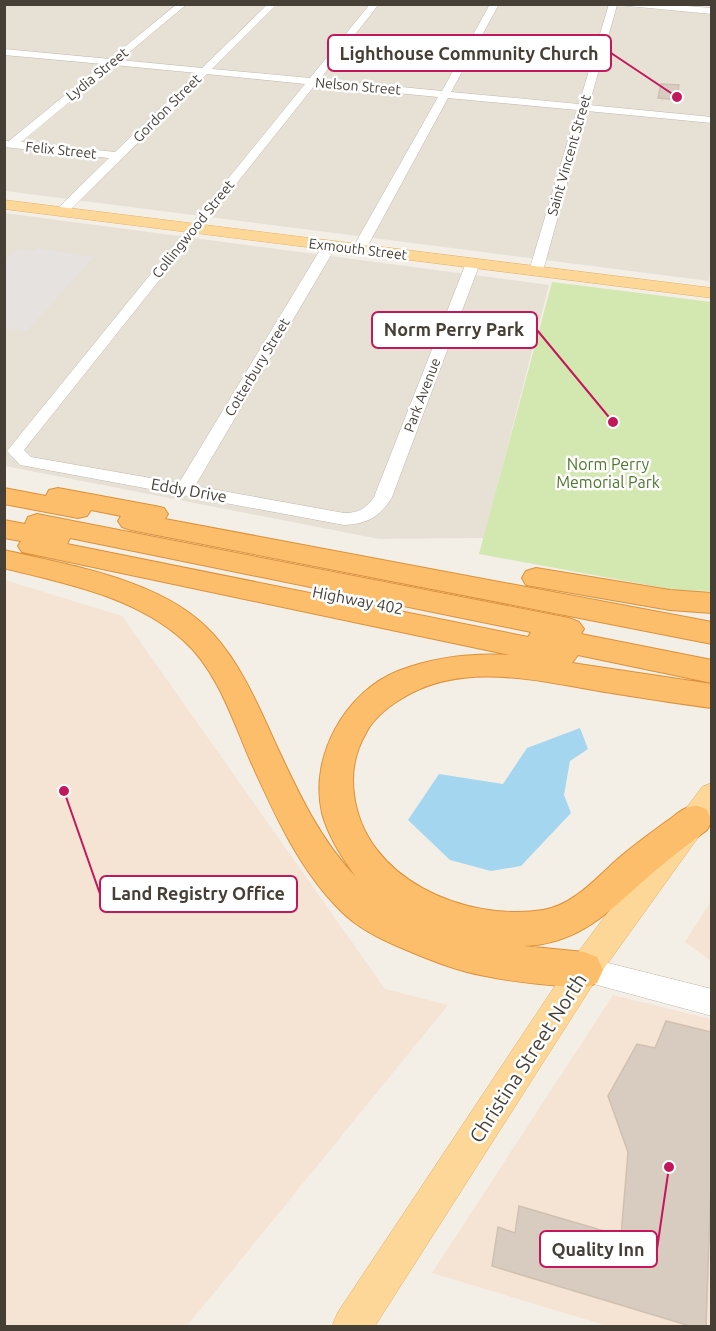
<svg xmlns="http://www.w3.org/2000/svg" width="716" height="1331" font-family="Ubuntu,sans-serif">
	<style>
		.residential { fill: #e7e0d5 }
		.commercial { fill: #f5e3d3 }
		.green { fill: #d3e7b0 }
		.parking { fill: #e5e2df }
		.water { fill: #a4d7ef }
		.building { fill: #d8ccc0; stroke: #d0c0b0; stroke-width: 1.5 }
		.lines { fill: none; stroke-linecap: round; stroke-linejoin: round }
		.minor-casing { stroke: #c2b8ad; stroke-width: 1 }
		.major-casing { stroke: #e2b266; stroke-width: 1 }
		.highway-casing { stroke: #db9139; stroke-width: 2 }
		.minor { fill: #fff; fill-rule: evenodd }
		.major { fill: #fdd797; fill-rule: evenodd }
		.highway { fill: #fcbe6a; fill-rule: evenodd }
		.labels { text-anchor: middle; stroke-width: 5; stroke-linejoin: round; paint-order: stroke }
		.far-street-label { font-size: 14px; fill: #463f36; stroke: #fff }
		.park-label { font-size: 16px; fill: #4e782a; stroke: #fff }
		.street-label { font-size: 16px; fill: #463f36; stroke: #fff }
		.near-street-label { font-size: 20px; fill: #463f36; stroke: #fff }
		.leader { fill: none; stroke: #c2185b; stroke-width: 2 }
		.callout-dot { fill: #c2185b; stroke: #fff; stroke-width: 2 }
		.callout { fill: #fff; stroke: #c2185b; stroke-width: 2 }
		.callout-label { font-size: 18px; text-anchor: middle; font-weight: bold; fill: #463f36 }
	</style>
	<rect width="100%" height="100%" fill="#f3efe7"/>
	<!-- residential -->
	<g class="residential">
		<polygon points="592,4 711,14 712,248 709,281 5,191 5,5"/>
		<polygon points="5,213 549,285 484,538 379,539 5,466"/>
	</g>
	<!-- commercial -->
	<g class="commercial">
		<polygon points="5,580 122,616 385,989 448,1005 187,1326 5,1326"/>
		<polygon points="711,901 711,961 685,942"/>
		<polygon points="613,995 711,1019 711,1326 608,1326 432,1273"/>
	</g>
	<!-- green -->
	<polygon class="green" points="552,282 711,302 711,591 675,590 479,554"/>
	<!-- parking -->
	<polygon class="parking" points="37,248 94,257 27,331 5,328 5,261 17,249 35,251"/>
	<!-- water -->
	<polygon class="water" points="580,728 588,749 570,761 564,795 571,813 521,866 491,871 450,860 408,820 439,774 503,784 527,748"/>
	<!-- building -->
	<g class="building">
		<polygon points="661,84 679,85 677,100 658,98"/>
		<polygon points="666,1021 711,1032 711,1182 706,1326 690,1326 492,1266 498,1227 515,1233 519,1206 621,1236 628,1152 608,1096 637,1044 655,1048"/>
	</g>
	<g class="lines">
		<defs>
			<g id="minor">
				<path d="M 177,4 L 187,4 L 120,60 L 202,68 L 268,4 L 277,4 L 212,69 L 310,78 L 370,4 L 379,4 L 320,79 L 442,91 L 490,4 L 499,4 L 451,92 L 579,104 L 609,4 L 661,4 L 712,8 L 712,14 L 617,5 L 589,105 L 712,117 L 712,123 L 587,111 L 543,271 L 536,275 L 529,271 L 577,110 L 448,98 L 366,249 L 359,253 L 352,249 L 438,97 L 315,85 L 24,450 L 31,457 L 179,483 L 323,245 L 330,241 L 337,245 L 195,486 L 344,513 C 358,513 366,509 374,497 L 466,263 L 468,260 L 478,260 L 480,263 L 392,497 C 380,517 367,524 344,525 L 26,466 L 20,465 L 7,451 L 305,84 L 207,74 L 65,215 L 57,215 L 55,212 L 57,209 L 109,158 L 4,147 L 4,141 L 9,141 L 103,64 L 4,55 L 4,49 L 110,59 ZM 114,65 L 197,73 L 115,152 L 21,142 Z"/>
				<polygon points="584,957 712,989 712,1016 575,979 571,970 575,961"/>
			</g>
			<g id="major">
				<polygon points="4,200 712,288 712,298 4,209"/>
				<polygon points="712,783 712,818 595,981 375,1326 332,1326 338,1312 573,959 702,787"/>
			</g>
			<g id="highway">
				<polygon points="4,488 46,496 49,490 58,488 155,506 164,508 168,514 165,519 712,622 712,644 131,530 122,527 118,521 121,516 91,510 87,516 78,518 4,504"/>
				<path d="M 37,514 L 569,618 L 579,622 L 584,629 L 581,634 L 712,660 L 712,683 L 578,655 L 572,663 L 712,684 L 712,708 C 674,703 637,697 599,691 C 534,680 460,661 401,699 C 388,707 373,719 366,733 C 355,752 351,773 354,794 C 364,879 465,922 543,910 C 574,905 597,877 620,857 C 635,844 651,833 667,821 C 675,816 684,806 694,806 C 698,805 703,808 707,810 L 712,821 L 707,830 C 690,843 672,856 656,870 C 613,906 584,944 524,946 L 584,952 L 597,957 L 603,970 L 597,983 L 584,988 C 551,985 518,983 485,976 C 457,971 430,960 404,949 C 382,940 359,929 342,912 C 300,871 275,815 251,762 C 233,721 218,671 183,640 C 134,596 66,584 4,568 L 4,550 C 72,566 165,580 213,634 C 243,667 260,710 278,749 C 299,794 321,841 356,877 C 342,858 328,836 322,813 C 309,757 345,692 398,671 C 434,657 471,653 510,655 L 22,552 L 18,546 L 21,541 L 4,538 L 4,520 L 25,524 L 28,517 ZM 70,538 L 531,632 L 528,637 L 67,544 Z"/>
				<polygon points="536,568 670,590 712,593 712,613 670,610 526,585 522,578 526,571"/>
			</g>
		</defs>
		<!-- minor casing -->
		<use href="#minor" class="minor-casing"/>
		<!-- major casing -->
		<use href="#major" class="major-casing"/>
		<!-- highway casing -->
		<use href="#highway" class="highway-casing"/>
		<!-- minor -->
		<use href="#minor" class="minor"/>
		<!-- major -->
		<use href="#major" class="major"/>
		<!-- highway -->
		<use href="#highway" class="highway"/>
	</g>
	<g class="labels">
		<!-- far-street labels -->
		<g class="far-street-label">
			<text transform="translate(97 74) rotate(-39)" y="5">Lydia Street</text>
			<text transform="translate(358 86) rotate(5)" y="5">Nelson Street</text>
			<text transform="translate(167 108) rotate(-45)" y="5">Gordon Street</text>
			<text transform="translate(61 150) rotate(6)" y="5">Felix Street</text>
			<text transform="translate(569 155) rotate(-74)" y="5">Saint Vincent Street</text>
			<text transform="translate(193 229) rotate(-51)" y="5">Collingwood Street</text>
			<text transform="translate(358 249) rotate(7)" y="5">Exmouth Street</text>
			<text transform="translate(257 367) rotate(-59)" y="5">Cotterbury Street</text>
			<text transform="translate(422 395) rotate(-69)" y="5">Park Avenue</text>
		</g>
		<!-- park labels -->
		<g class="park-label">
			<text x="608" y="470">Norm Perry<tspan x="608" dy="18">Memorial Park</tspan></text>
		</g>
		<!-- street labels -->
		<g class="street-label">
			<text transform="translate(189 490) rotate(10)" y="6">Eddy Drive</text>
			<text transform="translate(358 600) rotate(11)" y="6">Highway 402</text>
		</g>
		<!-- near-street labels -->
		<g class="near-street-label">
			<text transform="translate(528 1058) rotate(-57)" y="7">Christina Street North</text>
		</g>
	</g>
	<!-- callouts -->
	<path class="leader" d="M677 97L611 53M613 422L537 330M64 791L100 894M669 1167L657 1249"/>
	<g class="callout-dot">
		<circle cx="677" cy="97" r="6"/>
		<circle cx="613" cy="422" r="6"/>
		<circle cx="64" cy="791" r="6"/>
		<circle cx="669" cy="1167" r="6"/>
	</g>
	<g class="callout">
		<rect x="328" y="35" width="283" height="36" rx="6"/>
		<rect x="372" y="312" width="165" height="36" rx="6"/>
		<rect x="100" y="876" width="197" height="36" rx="6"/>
		<rect x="540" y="1231" width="117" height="36" rx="6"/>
	</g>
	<g class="callout-label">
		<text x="469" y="60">Lighthouse Community Church</text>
		<text x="454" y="336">Norm Perry Park</text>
		<text x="198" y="900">Land Registry Office</text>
		<text x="598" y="1256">Quality Inn</text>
	</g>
	<!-- border -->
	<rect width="716" height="1331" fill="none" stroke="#463f36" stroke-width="12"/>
</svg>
